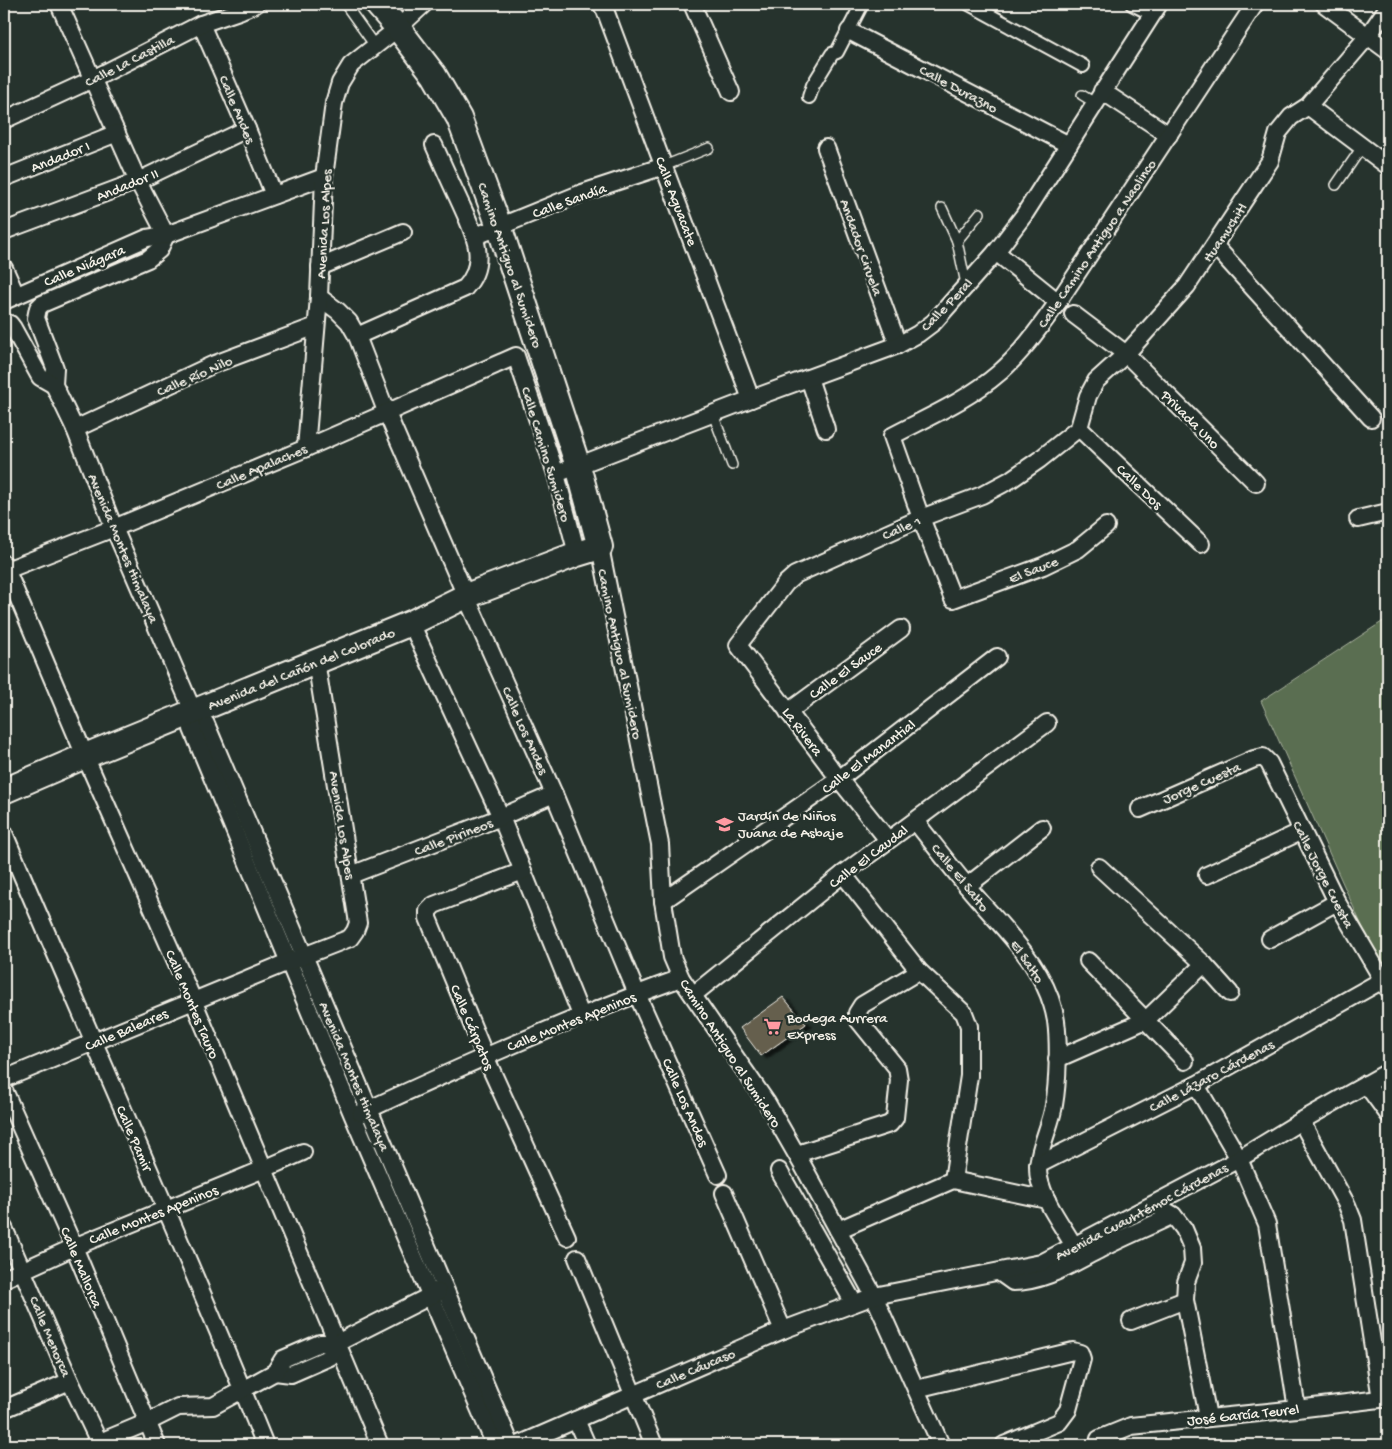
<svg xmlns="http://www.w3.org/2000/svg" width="1392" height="1449" font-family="'Gochi Hand',sans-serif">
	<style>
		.green { fill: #5a6e51; stroke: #a7b09c }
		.building { fill: #655f4e; stroke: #f4f1e8; filter: url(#shadow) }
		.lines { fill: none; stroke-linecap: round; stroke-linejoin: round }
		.service-casing { stroke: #f4f1e8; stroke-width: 12 }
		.pedestrian-casing { stroke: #f4f1e8; stroke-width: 16 }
		.minor-casing { stroke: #f4f1e8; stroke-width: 20 }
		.secondary-casing { stroke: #f4f1e8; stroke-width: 28 }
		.service { stroke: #26332d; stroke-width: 9 }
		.pedestrian { stroke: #26332d; stroke-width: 12 }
		.minor { stroke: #26332d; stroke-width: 16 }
		.secondary { stroke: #26332d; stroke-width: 24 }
		.labels { text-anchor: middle; stroke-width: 5; stroke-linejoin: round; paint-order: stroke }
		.street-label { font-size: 15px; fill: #f4f1e8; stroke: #26332d }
		.poi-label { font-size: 15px; fill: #f4f1e8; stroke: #26332d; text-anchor: start }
	</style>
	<defs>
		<filter id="shadow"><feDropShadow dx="5.5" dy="3" stdDeviation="1" flood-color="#0009"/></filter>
	</defs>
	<rect width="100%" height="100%" fill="#26332d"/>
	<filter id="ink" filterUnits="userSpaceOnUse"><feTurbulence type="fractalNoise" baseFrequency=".02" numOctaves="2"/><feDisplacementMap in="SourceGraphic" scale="10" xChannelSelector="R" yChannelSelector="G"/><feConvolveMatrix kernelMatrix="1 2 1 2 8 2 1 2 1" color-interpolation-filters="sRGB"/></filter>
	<g filter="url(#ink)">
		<!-- green -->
		<polygon class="green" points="1388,618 1388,973 1384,975 1261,701"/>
		<!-- building -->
		<polygon class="building" points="783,997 806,1024 761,1056 740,1028"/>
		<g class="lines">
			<defs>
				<g id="service">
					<polyline points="345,4 375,46"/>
					<polyline points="1082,95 1095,103"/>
					<polyline points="664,166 709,148"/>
					<polyline points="1336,185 1362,147"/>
					<polyline points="942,208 957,241 966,284"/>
					<polyline points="957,241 980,213"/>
					<polyline points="713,414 732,465"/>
				</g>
				<g id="pedestrian">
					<polyline points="969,4 1083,66"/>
					<polyline points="1132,4 1152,14"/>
					<polyline points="809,97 813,85 832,54 837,52 862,4"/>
				</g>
				<g id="minor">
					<polyline points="59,4 138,181 166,235 159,250 148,259 42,304 38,308 36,318 55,368 54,385 75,429 114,528 193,711 206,724 511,1445"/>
					<polyline points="601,4 605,10 751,399"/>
					<polyline points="692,4 731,92"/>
					<polyline points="1324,4 1388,51"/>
					<polyline points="201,24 247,129 274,195"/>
					<polyline points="849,31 1069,145"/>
					<polyline points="1102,91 1169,135"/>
					<polyline points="1308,106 1388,166"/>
					<polyline points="4,120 93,79 201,24 239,11 256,4"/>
					<polyline points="826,148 898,345"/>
					<polyline points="4,178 117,133"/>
					<polyline points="4,231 138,181 247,129"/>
					<polyline points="476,236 582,193 664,166"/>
					<polyline points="1215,246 1371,418"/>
					<polyline points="996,252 1058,302"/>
					<polyline points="320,267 403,232"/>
					<polyline points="4,268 16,295"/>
					<polyline points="319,297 338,311 349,322 357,336 386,411 466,596 554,794 637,994 718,1175"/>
					<polyline points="4,301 147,238 166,235 324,177"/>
					<polyline points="1073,314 1126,354 1256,483"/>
					<polyline points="4,322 10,324 13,328 40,377 54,385"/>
					<path d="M 357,336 L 465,288 C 491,260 471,227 458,198 C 450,181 442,163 434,145"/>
					<polyline points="809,378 826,429"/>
					<polyline points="1079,428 1088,396 1096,381 1126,354 1187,286 1270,161 1278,133 1291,117 1308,106 1368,36 1388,7"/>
					<polyline points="1079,428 1201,544"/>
					<polyline points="75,429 212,365 316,326"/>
					<polyline points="306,448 319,297 324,177 334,103 340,83 351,65 398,28 424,4"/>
					<polyline points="556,474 751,399 898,345 918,334 934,322 996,252 1024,215 1159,4"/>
					<polyline points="1358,519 1388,512"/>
					<path d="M 1106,526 L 1078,549 L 1043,566 L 953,599 L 921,518 L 892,436 C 928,417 968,400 999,373 C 1022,353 1040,327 1058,302 L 1255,4"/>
					<polyline points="600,547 660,844 663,901 672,957 681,978 767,1103 802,1164 874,1296 941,1445"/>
					<polyline points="4,564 85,756 193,1000 380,1445"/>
					<polyline points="4,571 114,528 306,448 516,356 556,474 577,554"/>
					<polyline points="411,623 501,817 581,1015"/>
					<polyline points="193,711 192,729 353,1116 495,1445"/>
					<polyline points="788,712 901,629"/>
					<polyline points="1140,809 1254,759 1263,757 1269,763 1337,902 1388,989"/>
					<path d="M 915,821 C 933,843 949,865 967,886 C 1001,928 1047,965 1056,1021 C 1059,1043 1058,1082 1054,1105 C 1051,1127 1034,1156 1039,1178 C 1044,1202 1062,1225 1074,1246"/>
					<path d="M 4,833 C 90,1037 182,1239 265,1445"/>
					<polyline points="888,840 839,779 738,645 786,583 795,575 921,518 982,495 1010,480 1039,460 1079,428"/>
					<polyline points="1099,867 1204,964 1230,993"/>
					<polyline points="523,871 434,905 428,911 428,918 485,1056 567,1237"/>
					<polyline points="843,874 919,971 964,1013 969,1026 969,1076 953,1180"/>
					<polyline points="351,875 501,817 554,794"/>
					<polyline points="1207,875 1302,831"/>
					<polyline points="967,886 1042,828"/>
					<polyline points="663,901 839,779 997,657"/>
					<polyline points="1270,939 1337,902"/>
					<polyline points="1088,961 1185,1061"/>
					<polyline points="693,995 843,874 1047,723"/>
					<polyline points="1057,1059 1146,1020 1204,964"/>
					<polyline points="4,1079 288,962 350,938 355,931 358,923 316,661"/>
					<polyline points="1366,1084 1388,1114"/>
					<polyline points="1196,1085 1239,1159 1267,1224 1297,1409"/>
					<polyline points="4,1090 74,1247 157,1445"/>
					<path d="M 361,1113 C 466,1064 572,1017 681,978"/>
					<polyline points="1301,1121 1347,1205 1353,1220 1381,1399"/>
					<polyline points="797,1154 890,1124 895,1118 899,1080 897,1068 859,1021 857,1013 862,1005 919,971"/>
					<polyline points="1038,1165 1196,1085 1388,977"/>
					<polyline points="779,1171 854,1303"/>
					<polyline points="724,1193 783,1330"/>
					<polyline points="1155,1204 1173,1215 1184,1229 1192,1248 1193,1263 1186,1282 1185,1300 1208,1417"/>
					<polyline points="4,1228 70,1381 99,1442"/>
					<polyline points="838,1230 953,1180 1047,1200"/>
					<polyline points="577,1258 654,1445"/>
					<path d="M 999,1272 L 1013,1282 C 1045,1282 1071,1264 1099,1250 C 1123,1237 1149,1227 1173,1215"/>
					<polyline points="4,1279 74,1247 264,1169 303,1152"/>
					<polyline points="1131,1321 1185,1300"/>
					<polyline points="275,1372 291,1374 330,1357 337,1343"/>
					<polyline points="916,1389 1073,1351 1080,1353 1082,1359 1068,1410 1059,1422 1004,1445"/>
					<polyline points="4,1409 70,1381"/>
					<polyline points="576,1420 587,1445"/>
					<polyline points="1099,1439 1131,1426 1297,1409 1388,1398"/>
					<polyline points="93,1445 148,1422 178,1407 213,1406 275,1372 283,1359 320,1343 337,1343 438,1292"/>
					<polyline points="518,1445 783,1330 874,1296 1041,1263 1239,1159 1301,1121 1388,1072"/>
				</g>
				<polyline id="secondary" points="4,791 85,756 411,623 466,596 577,554 600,547 578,466 499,226 459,118 434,75 398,28 377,4"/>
			</defs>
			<!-- service casing -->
			<use href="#service" class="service-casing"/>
			<!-- pedestrian casing -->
			<use href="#pedestrian" class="pedestrian-casing"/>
			<!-- minor casing -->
			<use href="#minor" class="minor-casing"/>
			<!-- secondary casing -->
			<use href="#secondary" class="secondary-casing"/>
			<!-- service -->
			<use href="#service" class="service"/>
			<!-- pedestrian -->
			<use href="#pedestrian" class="pedestrian"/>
			<!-- minor -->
			<use href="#minor" class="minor"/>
			<!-- secondary -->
			<use href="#secondary" class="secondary"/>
		</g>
	</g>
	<!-- icons -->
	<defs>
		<symbol id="school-bare" viewBox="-9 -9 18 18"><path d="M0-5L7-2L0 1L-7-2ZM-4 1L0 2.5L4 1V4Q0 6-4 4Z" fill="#ff9aa2" stroke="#26332d" stroke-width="2.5" paint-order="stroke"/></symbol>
		<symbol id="supermarket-bare" viewBox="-9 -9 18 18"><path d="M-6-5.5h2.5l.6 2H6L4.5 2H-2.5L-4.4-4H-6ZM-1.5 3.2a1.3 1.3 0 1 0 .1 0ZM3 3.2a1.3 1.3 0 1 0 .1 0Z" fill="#ff9aa2" stroke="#26332d" stroke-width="2.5" paint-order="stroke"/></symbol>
	</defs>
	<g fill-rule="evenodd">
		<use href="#school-bare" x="712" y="812" width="25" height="25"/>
		<use href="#supermarket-bare" x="760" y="1014" width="25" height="25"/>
	</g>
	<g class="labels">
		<!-- street labels -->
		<g class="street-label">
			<text transform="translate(129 60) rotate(-27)" y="5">Calle La Castilla</text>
			<text transform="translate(959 88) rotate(28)" y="5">Calle Durazno</text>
			<text transform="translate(238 109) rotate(67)" y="5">Calle Andes</text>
			<text transform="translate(60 156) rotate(-22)" y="5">Andador I</text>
			<text transform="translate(127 184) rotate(-22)" y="5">Andador II</text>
			<text transform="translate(569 200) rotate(-20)" y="5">Calle Sandía</text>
			<text transform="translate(677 201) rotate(69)" y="5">Calle Aguacate</text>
			<text transform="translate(323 224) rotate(-87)" y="5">Avenida Los Alpes</text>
			<text transform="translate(1224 232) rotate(-56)" y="5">Huamuchitl</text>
			<text transform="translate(1096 243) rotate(-56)" y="5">Calle Camino Antiguo a Naolinco</text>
			<text transform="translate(862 247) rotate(70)" y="5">Andador Ciruela</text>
			<text transform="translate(84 265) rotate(-23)" y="5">Calle Niágara</text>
			<text transform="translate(511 265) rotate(71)" y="5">Camino Antiguo al Sumidero</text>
			<text transform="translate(946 304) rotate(-46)" y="5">Calle Peral</text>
			<text transform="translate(194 375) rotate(-24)" y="5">Calle Río Nilo</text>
			<text transform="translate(1191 419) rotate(45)" y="5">Privada Uno</text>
			<text transform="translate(547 454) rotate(73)" y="5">Calle Camino Sumidero</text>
			<text transform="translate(261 466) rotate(-23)" y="5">Calle Apalaches</text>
			<text transform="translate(1140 486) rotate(44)" y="5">Calle Dos</text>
			<text transform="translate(901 527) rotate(-24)" y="5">Calle 1</text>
			<text transform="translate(124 548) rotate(67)" y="5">Avenida Montes Himalaya</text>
			<text transform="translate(1033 569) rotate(-22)" y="5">El Sauce</text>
			<text transform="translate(621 654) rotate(78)" y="5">Camino Antiguo al Sumidero</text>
			<text transform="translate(301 668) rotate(-22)" y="5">Avenida del Cañón del Colorado</text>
			<text transform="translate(845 670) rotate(-36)" y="5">Calle El Sauce</text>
			<text transform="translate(526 730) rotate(66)" y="5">Calle Los Andes</text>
			<text transform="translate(803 731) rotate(53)" y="5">La Rivera</text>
			<text transform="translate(868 756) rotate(-37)" y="5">Calle El Manantial</text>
			<text transform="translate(1201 782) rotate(-24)" y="5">Jorge Cuesta</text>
			<text transform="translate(343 825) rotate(81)" y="5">Avenida Los Alpes</text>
			<text transform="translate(453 836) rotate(-21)" y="5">Calle Pirineos</text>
			<text transform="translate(868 856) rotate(-37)" y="5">Calle El Caudal</text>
			<text transform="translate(1324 874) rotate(63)" y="5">Calle Jorge Cuesta</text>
			<text transform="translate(961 877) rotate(51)" y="5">Calle El Salto</text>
			<text transform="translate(1028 961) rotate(55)" y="5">El Salto</text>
			<text transform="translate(193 1004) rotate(67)" y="5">Calle Montes Tauro</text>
			<text transform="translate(571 1021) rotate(-22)" y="5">Calle Montes Apeninos</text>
			<text transform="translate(473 1027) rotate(67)" y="5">Calle Cárpatos</text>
			<text transform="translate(126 1029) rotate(-23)" y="5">Calle Baleares</text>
			<text transform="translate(731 1053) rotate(57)" y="5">Camino Antiguo al Sumidero</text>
			<text transform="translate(1211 1075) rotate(-28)" y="5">Calle Lázaro Cárdenas</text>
			<text transform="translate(355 1076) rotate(67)" y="5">Avenida Montes Himalaya</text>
			<text transform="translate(686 1102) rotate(66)" y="5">Calle Los Andes</text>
			<text transform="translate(135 1138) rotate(66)" y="5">Calle Pamir</text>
			<text transform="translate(1141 1211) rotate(-28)" y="5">Avenida Cuauhtémoc Cárdenas</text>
			<text transform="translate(153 1214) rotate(-22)" y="5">Calle Montes Apeninos</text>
			<text transform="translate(82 1267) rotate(67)" y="5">Calle Mallorca</text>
			<text transform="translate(51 1336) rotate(67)" y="5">Calle Menorca</text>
			<text transform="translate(695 1368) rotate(-23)" y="5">Calle Cáucaso</text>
			<text transform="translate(1243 1414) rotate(-6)" y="5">José García Teurel</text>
		</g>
		<!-- poi labels -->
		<g class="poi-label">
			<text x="738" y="820">Jardín de Niños<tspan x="738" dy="17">Juana de Asbaje</tspan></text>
			<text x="787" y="1022">Bodega Aurrera<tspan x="787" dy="17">Express</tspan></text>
		</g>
	</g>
	<!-- margin -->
	<rect width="1392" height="1449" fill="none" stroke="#26332d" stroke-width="20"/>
	<rect x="10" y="10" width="1372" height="1429" fill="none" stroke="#f4f1e8" stroke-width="2" filter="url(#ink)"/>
</svg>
